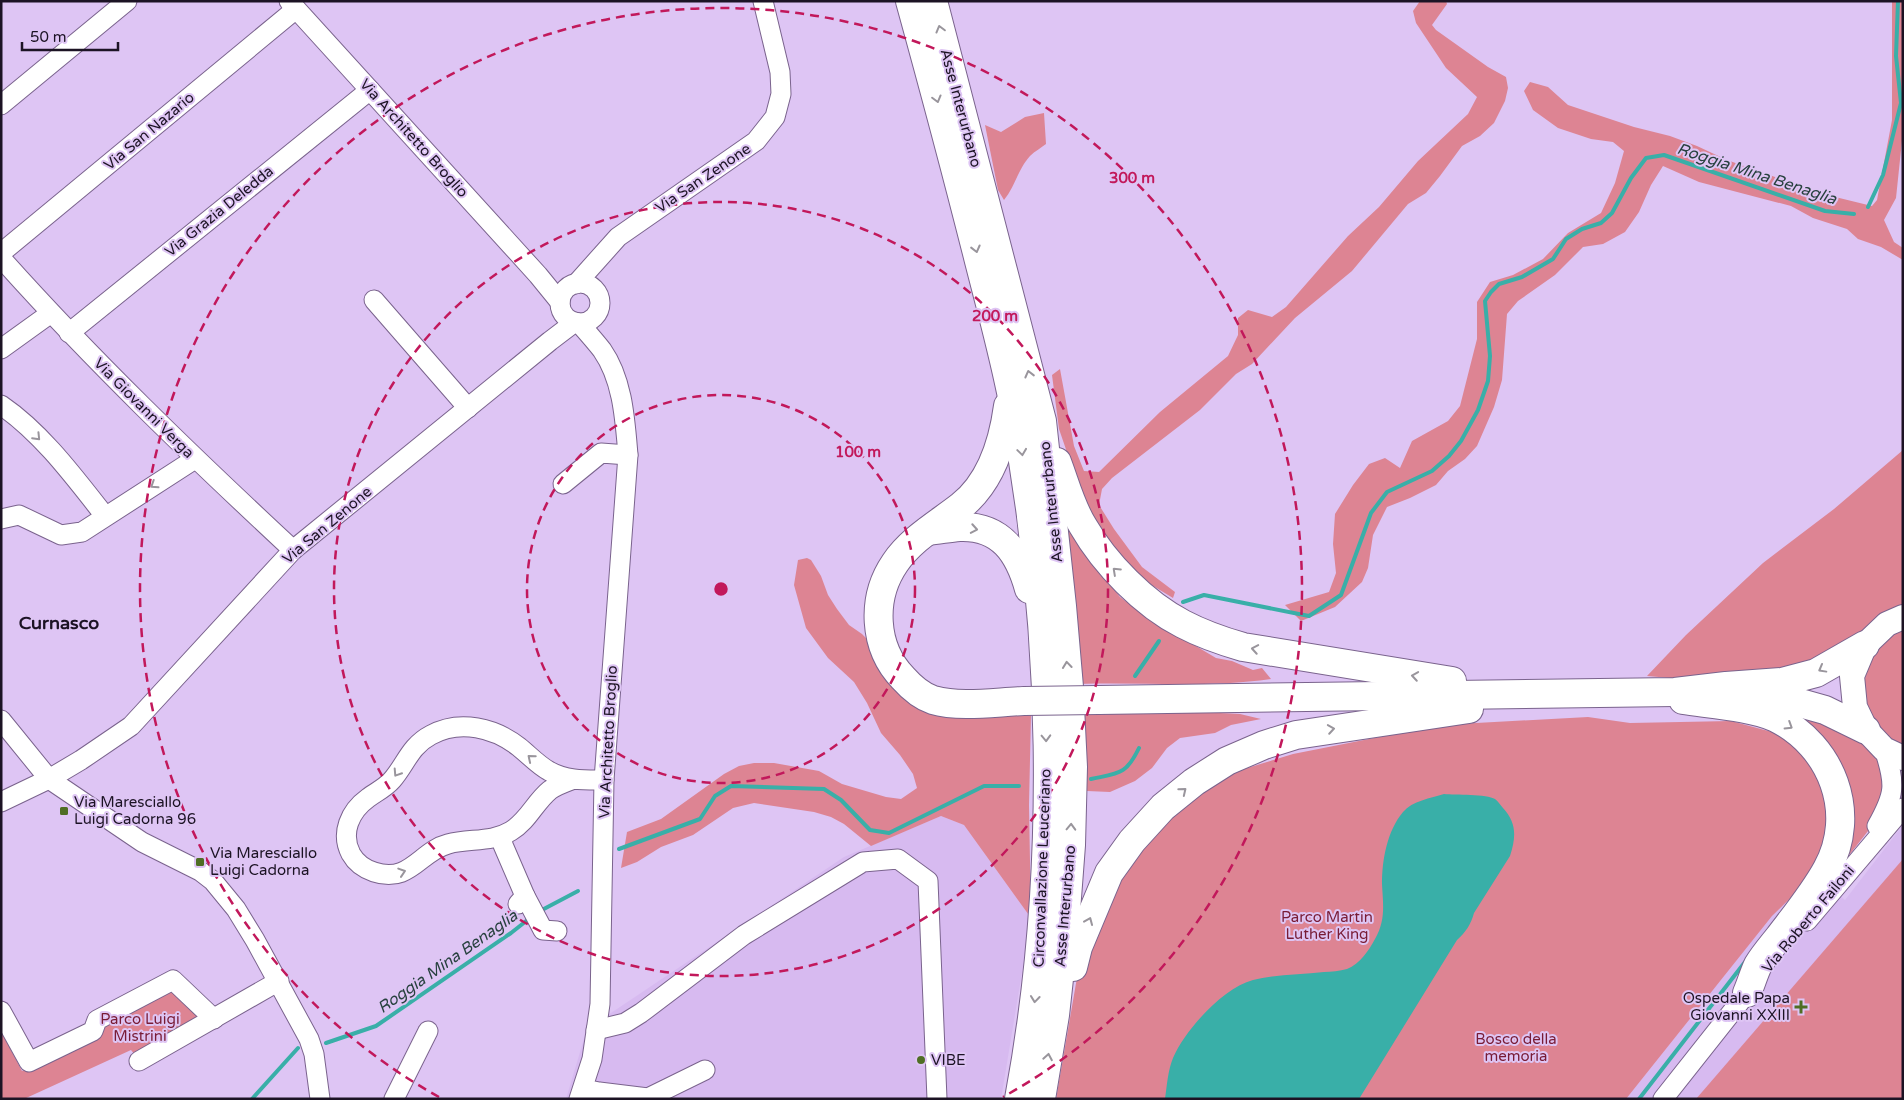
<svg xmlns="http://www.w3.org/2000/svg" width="1904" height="1100" font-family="'Varela Round',sans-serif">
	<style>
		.built { fill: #d7baf0 }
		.green { fill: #dd8493 }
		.water { fill: #39afa8 }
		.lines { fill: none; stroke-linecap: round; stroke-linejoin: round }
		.stream { stroke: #39afa8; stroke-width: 4 }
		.minor-casing { stroke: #7a638d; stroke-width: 21 }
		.major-casing { stroke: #7a638d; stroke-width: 26 }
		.highway-casing { stroke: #7a638d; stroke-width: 30 }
		.minor { stroke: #fff; stroke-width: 19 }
		.major { stroke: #fff; stroke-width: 24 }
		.highway { stroke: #fff; stroke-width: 28 }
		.highway-bridge-casing { stroke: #7a638d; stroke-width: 30; stroke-linecap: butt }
		.highway-bridge { stroke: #fff; stroke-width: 28 }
		.oneway { stroke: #99959c }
		.ring { fill: none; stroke: #c2185b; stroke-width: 2.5; stroke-dasharray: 9 6 }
		.poi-dot { fill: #4f6e24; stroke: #dec5f4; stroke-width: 2 }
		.labels { text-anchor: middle; stroke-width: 4; stroke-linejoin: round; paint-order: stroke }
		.street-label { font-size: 15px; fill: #1c1324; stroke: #dec5f4 }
		.poi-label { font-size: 15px; fill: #1c1324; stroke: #dec5f4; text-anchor: start }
		.park-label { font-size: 15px; fill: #781b35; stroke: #dec5f4 }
		.water-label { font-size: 16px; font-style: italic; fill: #28413f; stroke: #dec5f4 }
		.quarter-label { font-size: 18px; font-weight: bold; fill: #1c1324; stroke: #dec5f4 }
		.centre { fill: #c2185b; stroke: #dec5f4; stroke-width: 2.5 }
		.ring-label { font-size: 15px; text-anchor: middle; font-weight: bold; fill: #c2185b; stroke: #dec5f4; stroke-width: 4; stroke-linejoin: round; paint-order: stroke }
	</style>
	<rect width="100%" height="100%" fill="#dec5f4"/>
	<!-- built -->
	<g class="built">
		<polygon points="941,816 964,825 1031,918 1001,1099 566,1099 589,1022 611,1013 844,857"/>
		<polygon points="1903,825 1903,1099 1626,1099 1772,916 1815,874 1845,900"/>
	</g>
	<!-- green -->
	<g class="green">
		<polygon points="1420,1 1446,1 1447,4 1432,25 1436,30 1488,67 1506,77 1508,88 1505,101 1494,123 1480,136 1462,146 1440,176 1426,193 1408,204 1352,271 1295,318 1252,364 1236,374 1200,410 1112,478 1102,489 1099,505 1114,529 1142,567 1175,592 1173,598 1135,575 1093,519 1072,467 1059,429 1052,375 1060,369 1074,446 1084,471 1099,472 1160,412 1228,356 1238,335 1238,318 1248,310 1272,317 1286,307 1348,236 1379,207 1418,161 1468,114 1477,97 1446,68 1416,23 1413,11"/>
		<polygon points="1892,1 1903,1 1903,131 1896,198 1884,220 1894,242 1903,248 1903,260 1881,247 1858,239 1847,229 1813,218 1791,206 1699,182 1663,166 1651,185 1639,212 1625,232 1603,244 1583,247 1555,275 1518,301 1507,314 1502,380 1494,407 1477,446 1465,459 1448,471 1436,485 1410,498 1387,507 1373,535 1368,568 1362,582 1335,607 1301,621 1285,605 1329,592 1336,573 1333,544 1335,514 1353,485 1369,464 1385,458 1400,468 1412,441 1448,421 1460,406 1477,339 1477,302 1490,282 1513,275 1543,259 1568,233 1601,213 1615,183 1624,151 1613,142 1591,139 1558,128 1533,110 1524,91 1530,82 1548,87 1568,105 1634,127 1670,136 1697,146 1727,160 1823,194 1872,206 1877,200 1892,120"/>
		<path d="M 1044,113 L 1046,144 C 1041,148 1035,151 1030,156 C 1018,169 1015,187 1004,200 L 998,190 L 985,125 L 1001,132 L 1025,117 Z"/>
		<polygon points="1903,450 1903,605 1894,608 1873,623 1847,648 1804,670 1682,679 1647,676 1686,635 1763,563 1834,509"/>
		<path d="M 1063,520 L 1071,522 L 1095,565 L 1120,597 L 1147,617 L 1216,658 L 1232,661 L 1253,670 L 1262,668 L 1271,679 C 1208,688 1143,682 1079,684 Z"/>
		<polygon points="807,558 811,560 821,576 828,595 837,609 849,625 862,634 876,648 892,678 979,715 1031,715 1029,805 1031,918 964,825 941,816 871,846 844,824 831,817 814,812 754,803 733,808 693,835 661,847 637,862 621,868 627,832 661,819 724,774 739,766 754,763 774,763 819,771 842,784 886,797 901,799 917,788 913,774 900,755 881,733 867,703 854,682 828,658 806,628 794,585 798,560"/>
		<path d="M 1903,630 L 1903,748 C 1896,743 1886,738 1881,731 C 1866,712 1860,685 1869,661 C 1874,647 1890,636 1903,630 Z"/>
		<polygon points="1785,706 1866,744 1886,770 1879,817 1850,854 1841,860 1848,811"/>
		<path d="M 1201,712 L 1240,714 L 1261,719 L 1231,725 L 1215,733 L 1180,738 L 1167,748 L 1152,768 L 1135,781 L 1110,792 L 1087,791 L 1081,714 C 1097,715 1111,714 1127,713 C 1151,712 1176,714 1201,712 Z"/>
		<polygon points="1588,717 1630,723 1731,721 1772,732 1789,740 1821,777 1832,828 1815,874 1772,916 1626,1099 1056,1099 1079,966 1133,855 1189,796 1231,773 1293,754 1440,725"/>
		<polygon points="1903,859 1903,1099 1696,1099"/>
		<polygon points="171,986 205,1017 135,1055 131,1050 24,1099 1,1099 1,1031 22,1071 103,1032 108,1020"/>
	</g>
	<!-- water -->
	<path class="water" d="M 1444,794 C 1455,795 1487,794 1495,799 C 1498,801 1501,806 1503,808 C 1517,823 1516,837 1510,856 L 1474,913 C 1471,924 1466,932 1457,940 L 1359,1099 L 1165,1099 C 1167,1085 1168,1070 1173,1058 C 1185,1030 1223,988 1253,980 C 1275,974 1301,975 1324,972 C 1331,972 1340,971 1347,969 C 1360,964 1369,950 1375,939 C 1386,920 1383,904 1382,884 C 1382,860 1387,831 1403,812 C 1412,801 1431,798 1444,794 Z"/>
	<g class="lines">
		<!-- stream -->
		<g class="stream">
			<polyline points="1868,207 1883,175 1901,103 1896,56 1898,1"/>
			<polyline points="1183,602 1204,595 1309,616 1341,595 1371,513 1387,492 1432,471 1449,456 1461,441 1478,410 1488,381 1490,356 1485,301 1491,292 1499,284 1522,277 1553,259 1566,239 1582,229 1601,223 1612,213 1631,178 1646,158 1664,155 1825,211 1854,214"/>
			<polyline points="1135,676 1159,641"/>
			<path d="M 1091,779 C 1119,773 1126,775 1139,748"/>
			<polyline points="619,849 700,819 715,796 731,786 824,789 841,800 870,830 889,833 984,786 1019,786"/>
			<polyline points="540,911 578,891"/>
			<polyline points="326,1043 376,1026 511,933 530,918"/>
			<polyline points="252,1099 298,1048"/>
			<polyline points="1639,1099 1745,962"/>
		</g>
		<defs>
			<g id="minor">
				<polyline points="289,1 538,275 560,302"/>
				<polyline points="1,105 127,1"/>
				<polyline points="1,253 296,9"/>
				<path d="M 1,258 C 93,361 192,456 293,550"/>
				<circle cx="580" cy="303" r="20"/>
				<polyline points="576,284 618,237 756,141 775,117 781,94 780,72 763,1"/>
				<polyline points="374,300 468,408"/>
				<path d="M 579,323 C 587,332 595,341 602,350 C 623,380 625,420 628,455 L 604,780 L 600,1004 L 592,1059 L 579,1099"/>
				<polyline points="69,333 370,90"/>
				<polyline points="1,349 51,313"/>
				<path d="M 1,405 C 42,433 75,478 105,516"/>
				<polyline points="563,484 601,453 628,455"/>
				<polyline points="1,519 19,515 61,535 82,532 195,459"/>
				<polyline points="1,720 49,779 142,842 200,871 213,881 236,909 255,940 309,1039 314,1054 320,1099"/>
				<path d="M 574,779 C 566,782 557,785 550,790 C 535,802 528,821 511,831 C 491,843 470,838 448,844 C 420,851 410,884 374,872 C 365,869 356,863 351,854 C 340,833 350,811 368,798 C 376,792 385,788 392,780 C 406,764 410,746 431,735 C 460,719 495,728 519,747 C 529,755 538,765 549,771 C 566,781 586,780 604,780"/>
				<polyline points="1,802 49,779 81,760 131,726 293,550 550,341 575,322"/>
				<path d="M 1877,826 C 1895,794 1896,785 1884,749"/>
				<polyline points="502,836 503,845 525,896 518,904"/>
				<polyline points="525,896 543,930 557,931"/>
				<polyline points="1807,921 1903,808"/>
				<polyline points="1,1011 29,1062 93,1031 97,1020 173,980 214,1019"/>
				<polyline points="596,1030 625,1023 641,1013 744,935 863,862 898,859 928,881 937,1099"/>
				<polyline points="139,1061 279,981"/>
				<polyline points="584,1089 599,1092 648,1098 705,1070"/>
				<polyline points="394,1099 428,1031"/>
				<polyline points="1663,1099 1754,984"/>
			</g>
			<polyline id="major" points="1903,617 1887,624 1865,645 1852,676 1855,707 1866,730 1884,749 1903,758"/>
			<g id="highway">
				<path d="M 910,1 C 934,88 957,174 979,261 C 990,304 1002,348 1011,392 C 1055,620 1062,869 1019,1099"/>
				<polyline points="933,1 1042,421 1062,606 1069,687 1073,767 1071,845 1065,924 1055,1015 1041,1099"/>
				<path d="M 1008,406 C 1003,443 991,482 961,506 C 938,524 911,539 895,563 C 871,598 873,647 903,678 C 911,687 921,696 933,700 C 961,708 995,702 1024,701"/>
				<path d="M 1057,462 C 1065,483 1071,507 1083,526 C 1105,564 1144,604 1183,624 C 1202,634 1222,641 1243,647 L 1452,681"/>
				<path d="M 928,531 C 938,530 949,528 959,527 C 1001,525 1019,553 1029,589"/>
				<polyline points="1751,698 1793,701 1825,710 1866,730"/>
				<polyline points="1098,700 1675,692 1726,686 1782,682 1816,673 1865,645"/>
				<path d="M 1683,700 C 1709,704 1754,707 1776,718 C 1832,746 1858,813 1827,869 C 1814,893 1795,916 1779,937 C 1772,946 1764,955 1758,965 C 1754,973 1751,984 1747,993"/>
				<polyline points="1073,967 1078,947 1109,873 1132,841 1163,807 1194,782 1227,761 1264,745 1296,735 1469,709"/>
			</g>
		</defs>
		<!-- minor casing -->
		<use href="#minor" class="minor-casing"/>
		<!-- major casing -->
		<use href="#major" class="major-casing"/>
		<!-- highway casing -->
		<use href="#highway" class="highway-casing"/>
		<!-- minor -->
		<use href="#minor" class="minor"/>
		<!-- major -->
		<use href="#major" class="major"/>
		<!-- highway -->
		<use href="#highway" class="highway"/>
		<defs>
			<polyline id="highway-bridge" points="1024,701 1098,700"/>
		</defs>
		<!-- highway-bridge casing -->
		<use href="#highway-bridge" class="highway-bridge-casing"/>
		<!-- highway-bridge -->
		<use href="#highway-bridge" class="highway-bridge"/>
	</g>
	<!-- one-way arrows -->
	<defs><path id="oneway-chevron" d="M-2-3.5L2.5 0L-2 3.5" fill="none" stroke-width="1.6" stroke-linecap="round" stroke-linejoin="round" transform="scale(1.25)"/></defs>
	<g class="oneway">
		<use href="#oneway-chevron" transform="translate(940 29) rotate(-105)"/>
		<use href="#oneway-chevron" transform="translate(937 99) rotate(75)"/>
		<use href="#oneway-chevron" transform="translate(976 249) rotate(76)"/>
		<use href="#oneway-chevron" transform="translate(1029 374) rotate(-104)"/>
		<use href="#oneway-chevron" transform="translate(37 437) rotate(46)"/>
		<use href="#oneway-chevron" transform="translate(1022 452) rotate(82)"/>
		<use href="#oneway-chevron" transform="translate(154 485) rotate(147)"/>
		<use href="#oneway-chevron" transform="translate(974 529) rotate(10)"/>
		<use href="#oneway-chevron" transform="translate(1116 571) rotate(-137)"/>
		<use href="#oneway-chevron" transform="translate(1255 649) rotate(-170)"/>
		<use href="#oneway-chevron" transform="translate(1067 665) rotate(-96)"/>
		<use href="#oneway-chevron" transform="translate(1822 669) rotate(151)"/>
		<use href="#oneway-chevron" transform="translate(1415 676) rotate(-171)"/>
		<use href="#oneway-chevron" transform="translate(1789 726) rotate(32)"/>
		<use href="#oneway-chevron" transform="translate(1331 729) rotate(-9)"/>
		<use href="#oneway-chevron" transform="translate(1046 738) rotate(88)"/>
		<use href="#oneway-chevron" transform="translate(531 758) rotate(-140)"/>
		<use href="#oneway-chevron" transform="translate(397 773) rotate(123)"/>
		<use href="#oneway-chevron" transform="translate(1183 791) rotate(-39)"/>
		<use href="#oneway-chevron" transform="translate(1071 827) rotate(-88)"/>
		<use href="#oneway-chevron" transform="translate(402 872) rotate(-18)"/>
		<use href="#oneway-chevron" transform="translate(1089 921) rotate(-67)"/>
		<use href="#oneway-chevron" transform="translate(1035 999) rotate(96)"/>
		<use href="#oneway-chevron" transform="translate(1048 1057) rotate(-80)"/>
	</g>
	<!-- distance rings -->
	<g class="ring">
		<circle cx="721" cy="589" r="194"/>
		<circle cx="721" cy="589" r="387"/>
		<path d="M439 1097A581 581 0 1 1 1003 1097"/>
	</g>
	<!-- markers -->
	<g class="poi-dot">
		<rect x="59" y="806" width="10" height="10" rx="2.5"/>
		<rect x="195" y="857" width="10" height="10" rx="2.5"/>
		<path d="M1798.5 999.5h5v5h5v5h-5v5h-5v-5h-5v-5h5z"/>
		<circle cx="921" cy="1060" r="5"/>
	</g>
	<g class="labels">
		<!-- street labels -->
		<g class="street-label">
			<text transform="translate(961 108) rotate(75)" y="5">Asse Interurbano</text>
			<text transform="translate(149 131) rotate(-40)" y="5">Via San Nazario</text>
			<text transform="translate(414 138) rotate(48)" y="5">Via Architetto Broglio</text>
			<text transform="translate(703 178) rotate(-34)" y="5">Via San Zenone</text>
			<text transform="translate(219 211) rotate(-39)" y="5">Via Grazia Deledda</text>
			<text transform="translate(144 408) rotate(45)" y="5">Via Giovanni Verga</text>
			<text transform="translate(1051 502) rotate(-96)" y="5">Asse Interurbano</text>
			<text transform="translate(327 525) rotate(-40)" y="5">Via San Zenone</text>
			<text transform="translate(608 742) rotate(-87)" y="5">Via Architetto Broglio</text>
			<text transform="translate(1042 868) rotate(-88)" y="5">Circonvallazione Leuceriano</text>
			<text transform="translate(1065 906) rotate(-85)" y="5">Asse Interurbano</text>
			<text transform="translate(1808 919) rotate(-50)" y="5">Via Roberto Failoni</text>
		</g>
		<!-- poi labels -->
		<g class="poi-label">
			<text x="74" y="807">Via Maresciallo<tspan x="74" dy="17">Luigi Cadorna 96</tspan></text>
			<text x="210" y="858">Via Maresciallo<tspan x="210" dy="17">Luigi Cadorna</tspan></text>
			<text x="1790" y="1003" text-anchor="end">Ospedale Papa<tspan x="1790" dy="17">Giovanni XXIII</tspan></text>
			<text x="931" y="1065">VIBE</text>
		</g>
		<!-- park labels -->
		<g class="park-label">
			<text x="1327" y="922">Parco Martin<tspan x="1327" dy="17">Luther King</tspan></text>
			<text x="140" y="1024">Parco Luigi<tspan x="140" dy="17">Mistrini</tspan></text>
			<text x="1516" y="1044">Bosco della<tspan x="1516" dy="17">memoria</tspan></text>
		</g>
		<!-- water labels -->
		<g class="water-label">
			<text transform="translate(1757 173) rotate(18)" y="6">Roggia Mina Benaglia</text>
			<text transform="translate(447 961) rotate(-35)" y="6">Roggia Mina Benaglia</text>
		</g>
		<!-- quarter labels -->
		<g class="quarter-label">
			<text x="59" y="629">Curnasco</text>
		</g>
	</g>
	<circle cx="721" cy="589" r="8" class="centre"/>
	<g class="ring-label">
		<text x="1132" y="183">300 m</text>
		<text x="995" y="321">200 m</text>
		<text x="858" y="457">100 m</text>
	</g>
	<!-- border -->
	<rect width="1904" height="1100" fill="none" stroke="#1c1324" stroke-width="5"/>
	<!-- scale -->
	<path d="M22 42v8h96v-8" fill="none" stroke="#1c1324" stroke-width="2.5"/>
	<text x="30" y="42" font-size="15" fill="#1c1324" stroke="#dec5f4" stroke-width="4" paint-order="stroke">50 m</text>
</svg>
